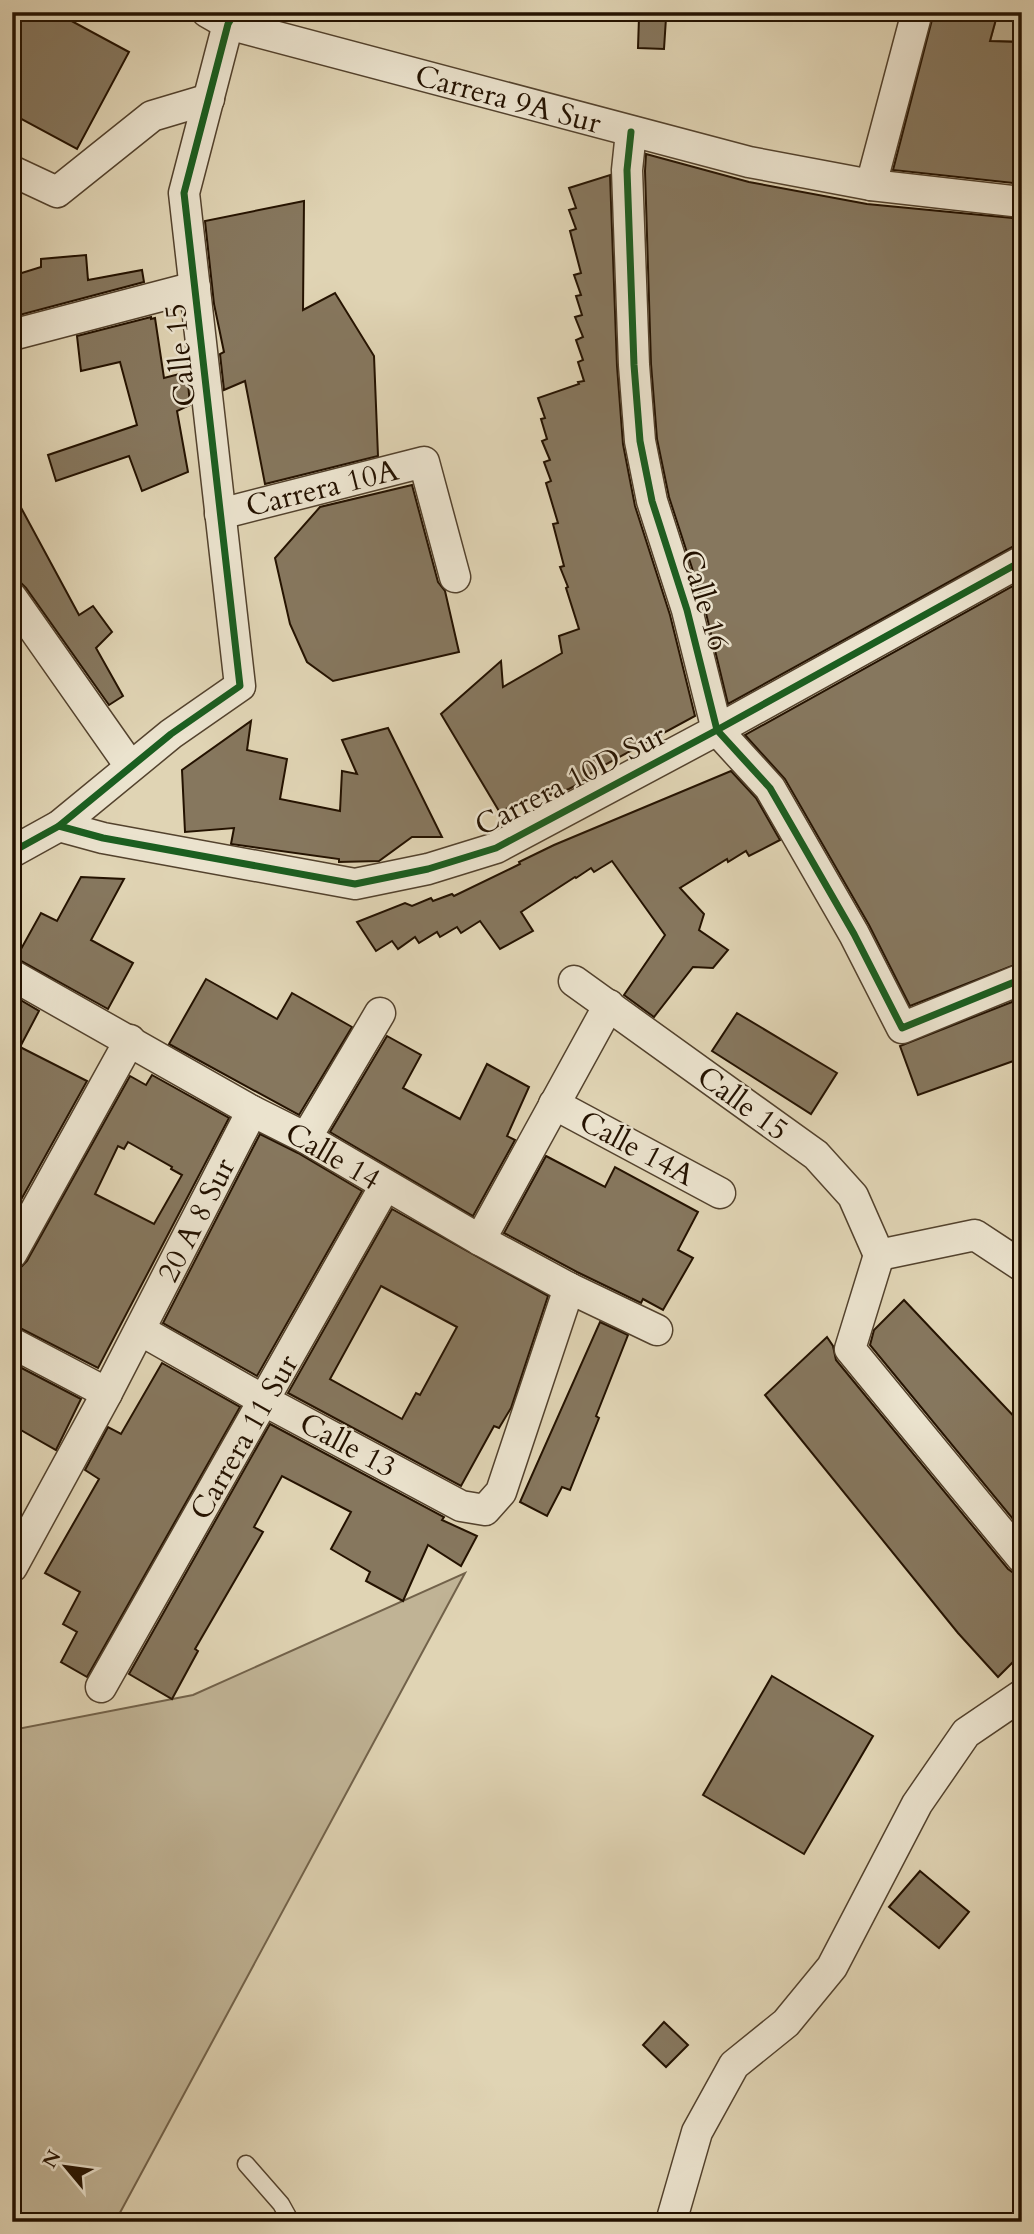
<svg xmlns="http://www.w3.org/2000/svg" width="1034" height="2234" font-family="Cardo,serif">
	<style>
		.green { fill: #c0b395; stroke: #72624a; stroke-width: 2 }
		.building { fill: #86775e; stroke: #241200; stroke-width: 2; fill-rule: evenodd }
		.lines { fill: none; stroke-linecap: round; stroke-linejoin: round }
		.service-casing { stroke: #53422d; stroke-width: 19 }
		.minor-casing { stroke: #53422d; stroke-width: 33 }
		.service { stroke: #ebe3ce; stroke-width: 16 }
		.minor { stroke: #ebe3ce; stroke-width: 30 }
		.cycleway-casing { stroke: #ebe3ce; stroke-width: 11 }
		.cycleway { stroke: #1b5e20; stroke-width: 7 }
		.labels { text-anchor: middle; stroke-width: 5; stroke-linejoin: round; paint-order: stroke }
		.street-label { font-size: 30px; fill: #241200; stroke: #ebe3ce }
	</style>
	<rect width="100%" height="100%" fill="#e0d4b4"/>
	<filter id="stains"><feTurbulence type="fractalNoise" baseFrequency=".00286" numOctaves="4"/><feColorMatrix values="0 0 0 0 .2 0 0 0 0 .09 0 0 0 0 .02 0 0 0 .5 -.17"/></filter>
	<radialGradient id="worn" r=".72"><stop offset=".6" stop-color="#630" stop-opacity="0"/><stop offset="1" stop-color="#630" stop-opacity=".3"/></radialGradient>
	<!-- green -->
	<g class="green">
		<polygon points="998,12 1022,12 1022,42 990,41"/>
		<polygon points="465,1573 115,2222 12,2222 12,1730 193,1695"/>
	</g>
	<!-- building -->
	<g class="building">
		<polygon points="12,12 55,12 129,52 77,149 12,114"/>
		<polygon points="934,12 998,12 990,41 1022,42 1022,184 893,170"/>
		<polygon points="639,17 666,18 664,49 638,48"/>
		<polygon points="646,154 749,182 867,204 1022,219 1022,544 1014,546 728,704 704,605 669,497 657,439 651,364 645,171"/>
		<polygon points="610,175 617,366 623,444 635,506 670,615 695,716 601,767 585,777 586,780 569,789 499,811 441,714 501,661 503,687 562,653 559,636 579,629 566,588 568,587 560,567 564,566 553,524 558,523 546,483 551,481 544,462 550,460 542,441 547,439 541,419 545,418 538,398 579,384 578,382 584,381 578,362 583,360 576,340 583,337 575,317 582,315 576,296 581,295 574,275 581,273 570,231 576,229 569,210 576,208 569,188"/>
		<polygon points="304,201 303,310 335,293 374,356 378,456 265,484 245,381 224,390 220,354 224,352 214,304 205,221"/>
		<polygon points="86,255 88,280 142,270 144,282 12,317 12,276 41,267 41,259"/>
		<polygon points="151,317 151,319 155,318 164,378 187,372 190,405 177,411 188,472 142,491 129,456 56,481 48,455 137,425 120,362 81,371 77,336"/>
		<polygon points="412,485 438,582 445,591 459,652 333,681 307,662 290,624 275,558 320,507"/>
		<polygon points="12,491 79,615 93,606 112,632 96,648 123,696 109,705 26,588 20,582 12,581"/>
		<polygon points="1022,581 1022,962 910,1006 869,925 785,779 745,735"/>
		<polygon points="251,721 247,750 287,759 280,799 340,811 342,771 357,774 342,740 388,728 442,837 412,837 379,861 339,862 339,859 231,844 234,828 185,832 182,770"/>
		<polygon points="731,771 756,798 780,840 749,856 746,851 728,862 727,859 680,888 704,914 699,930 728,950 713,968 693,967 654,1017 624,995 665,935 612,861 594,872 591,868 576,878 575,877 521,912 533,931 500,949 480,921 461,933 457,927 440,937 437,932 419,943 415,937 398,949 392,941 376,951 357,922 405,903 412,906 431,898 433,901 452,894 454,896 520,864 519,862 554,845"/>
		<polygon points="81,877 124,879 91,940 133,963 108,1009 16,958 41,913 57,921"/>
		<polygon points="206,979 277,1019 292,993 352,1027 299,1115 169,1044"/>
		<polygon points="12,995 39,1011 20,1047 87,1081 12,1216"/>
		<polygon points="1022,998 1022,1058 918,1095 900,1046"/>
		<polygon points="737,1013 837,1073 811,1114 712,1051"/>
		<polygon points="387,1036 421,1055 403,1088 460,1119 487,1064 529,1087 507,1136 515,1140 473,1216 330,1132"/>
		<path d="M 152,1075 L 229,1118 L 98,1368 L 20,1328 L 12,1326 L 12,1270 L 20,1268 L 27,1261 L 130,1076 L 146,1085 ZM 128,1142 L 172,1167 L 171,1169 L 182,1175 L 154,1224 L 95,1194 L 118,1146 L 124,1149 Z"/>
		<polygon points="260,1134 298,1153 362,1191 257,1376 163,1323"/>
		<polygon points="546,1156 605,1187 615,1167 698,1212 678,1250 693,1258 663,1310 643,1299 641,1303 577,1272 504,1233"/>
		<path d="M 392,1209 L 548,1296 L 511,1408 L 499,1428 L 494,1426 L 461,1486 L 288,1393 ZM 381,1286 L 457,1327 L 420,1395 L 416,1393 L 402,1419 L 330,1379 Z"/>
		<polygon points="904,1300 1022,1425 1022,1530 870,1345 874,1330"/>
		<polygon points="600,1322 628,1335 596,1416 599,1418 570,1490 562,1487 547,1516 520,1502"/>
		<polygon points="827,1337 833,1346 836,1360 1008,1569 1015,1574 1022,1575 1022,1653 998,1677 958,1633 765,1395"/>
		<polygon points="12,1363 81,1399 56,1450 12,1425"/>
		<polygon points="162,1363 240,1407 87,1677 61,1662 77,1632 63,1624 80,1592 45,1573 99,1479 85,1470 108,1427 121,1434"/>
		<polygon points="270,1424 444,1517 442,1520 477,1536 461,1566 428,1545 403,1601 366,1581 370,1572 331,1549 351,1512 282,1476 254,1527 263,1532 195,1649 198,1651 172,1699 129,1674"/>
		<polygon points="772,1676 873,1736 804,1854 703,1795"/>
		<polygon points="920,1871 969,1912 939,1948 889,1907"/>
		<polygon points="664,2022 688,2045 666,2067 643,2045"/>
	</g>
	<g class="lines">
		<defs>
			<polyline id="service" points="246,2164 281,2204 291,2222"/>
			<g id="minor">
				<polyline points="207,12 228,24 749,162 871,185 1022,202"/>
				<polyline points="631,132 627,170 634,365 640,441 652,501 687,610 717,730 770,788 854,934 902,1028 1022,979"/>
				<polyline points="12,171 57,192 152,116 209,99"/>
				<polyline points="871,185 917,12"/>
				<polyline points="12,335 195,287"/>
				<polyline points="220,514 424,462 455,577"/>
				<polyline points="12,598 130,766"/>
				<polyline points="59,826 103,838 355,884 428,869 496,848 717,730 1022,561"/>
				<polyline points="12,852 59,826 171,734 240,686 184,193 228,24 235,12"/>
				<polyline points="12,975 252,1111 306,1138 480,1240 569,1288 657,1330"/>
				<polyline points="574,981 816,1155 853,1196 879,1255"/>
				<polyline points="554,1104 720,1193"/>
				<polyline points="306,1138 380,1013"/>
				<polyline points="480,1240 609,1005"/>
				<polyline points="12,1253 130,1040"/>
				<polyline points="879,1255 850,1349 1022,1558"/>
				<polyline points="879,1255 975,1235 1022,1266"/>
				<polyline points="140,1330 265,1401 461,1506 485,1510 501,1492 569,1288"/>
				<polyline points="12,1343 107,1393"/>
				<polyline points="12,1567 107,1393 252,1111"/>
				<polyline points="101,1687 385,1186"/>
				<polyline points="671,2222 697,2132 734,2065 786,2023 832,1967 917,1804 966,1733 1022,1695"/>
			</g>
		</defs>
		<!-- service casing -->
		<use href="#service" class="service-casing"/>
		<!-- minor casing -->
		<use href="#minor" class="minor-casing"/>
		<!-- service -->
		<use href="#service" class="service"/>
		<!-- minor -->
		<use href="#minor" class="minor"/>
		<defs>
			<g id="cycleway">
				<polyline points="631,132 627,170 634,365 640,441 652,501 687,610 717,730 770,788 854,934 902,1028 1022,979"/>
				<polyline points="59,826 103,838 355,884 428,869 496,848 717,730 1022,561"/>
				<polyline points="12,852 59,826 171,734 240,686 184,193 228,24 235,12"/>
			</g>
		</defs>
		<!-- cycleway casing -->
		<use href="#cycleway" class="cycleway-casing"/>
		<!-- cycleway -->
		<use href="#cycleway" class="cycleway"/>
	</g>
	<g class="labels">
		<!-- street labels -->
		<g class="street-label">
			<text transform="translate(508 99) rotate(15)" y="10">Carrera 9A Sur</text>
			<text transform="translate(180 355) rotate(-96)" y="10">Calle 15</text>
			<text transform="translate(322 488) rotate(-14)" y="10">Carrera 10A</text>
			<text transform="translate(705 600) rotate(73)" y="10">Calle 16</text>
			<text transform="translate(570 780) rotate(-27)" y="10">Carrera 10D Sur</text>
			<text transform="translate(743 1103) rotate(36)" y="10">Calle 15</text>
			<text transform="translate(637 1148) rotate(28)" y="10">Calle 14A</text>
			<text transform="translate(333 1156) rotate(30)" y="10">Calle 14</text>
			<text transform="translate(196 1220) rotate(-63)" y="10">20 A 8 Sur</text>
			<text transform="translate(244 1437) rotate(-60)" y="10">Carrera 11 Sur</text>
			<text transform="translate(348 1445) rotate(28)" y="10">Calle 13</text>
		</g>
	</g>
	<!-- margin -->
	<rect width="1034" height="2234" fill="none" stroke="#e0d4b4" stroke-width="42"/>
	<rect x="14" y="14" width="1006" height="2206" fill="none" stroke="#241200" stroke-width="3.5"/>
	<rect x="21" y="21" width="992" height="2192" fill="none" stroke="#241200" stroke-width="2"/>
	<!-- north arrow -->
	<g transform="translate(66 2167) rotate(299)" stroke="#ebe3ce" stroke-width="5" paint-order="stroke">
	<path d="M0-5L12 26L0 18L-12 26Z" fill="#241200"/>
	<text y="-10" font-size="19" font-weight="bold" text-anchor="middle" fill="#241200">N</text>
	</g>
	<rect width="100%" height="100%" filter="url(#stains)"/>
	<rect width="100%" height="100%" fill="url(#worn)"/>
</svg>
